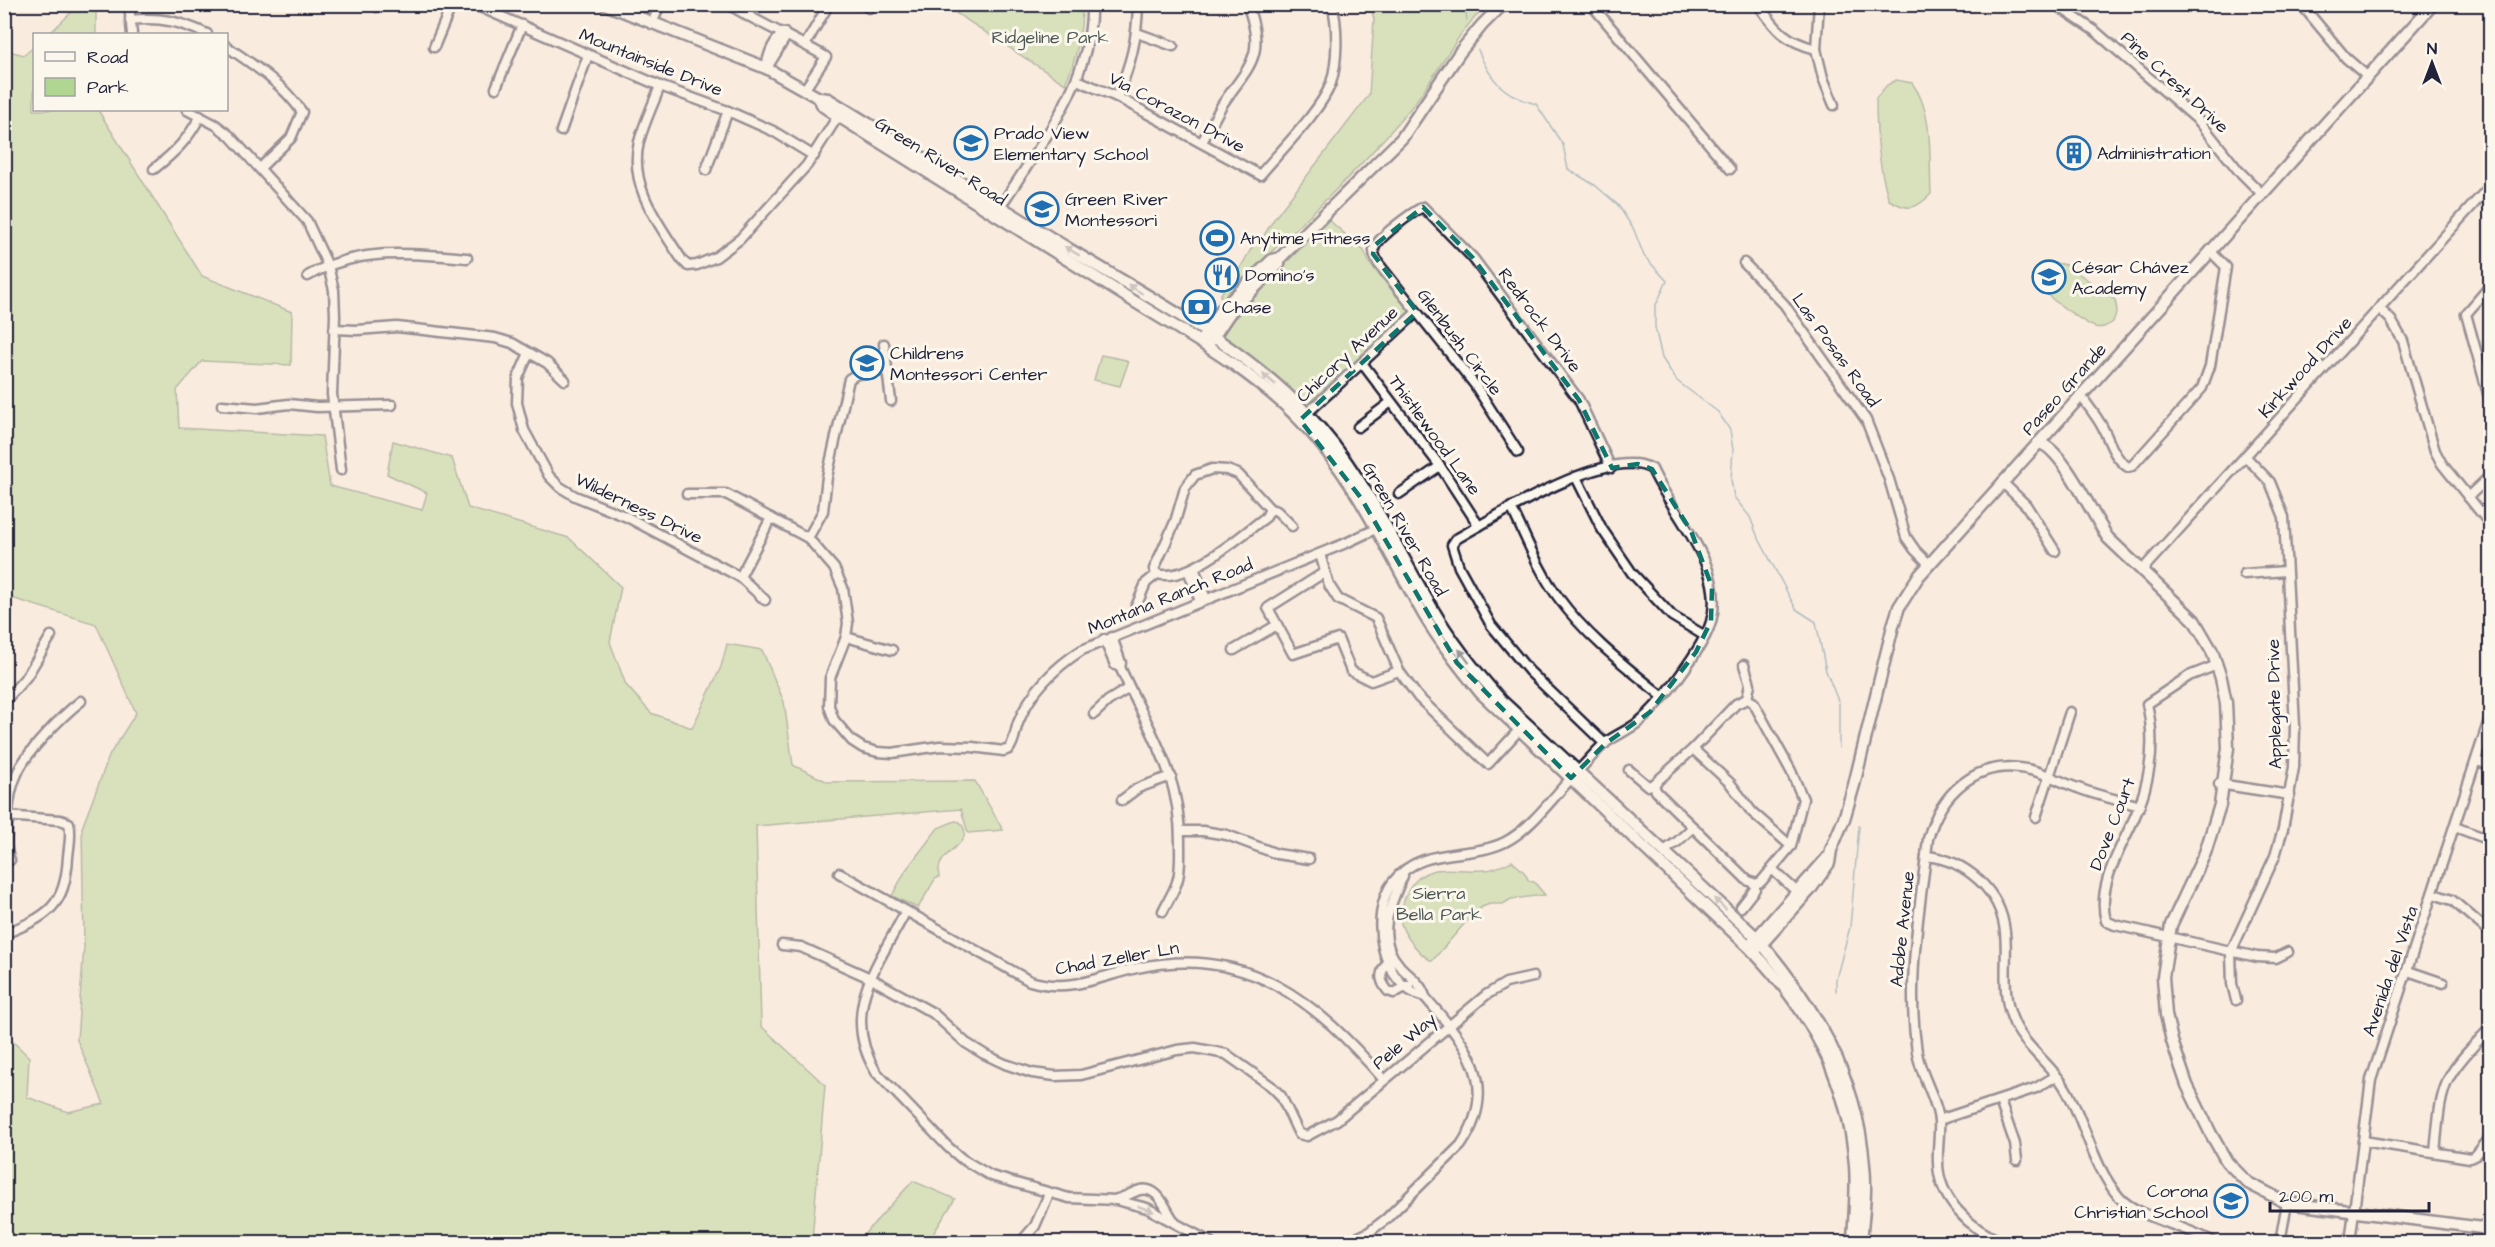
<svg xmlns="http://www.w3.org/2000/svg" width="2495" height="1247" font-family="'Architects Daughter',sans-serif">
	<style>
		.green { fill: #b0d692; stroke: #697c66; stroke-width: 1.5 }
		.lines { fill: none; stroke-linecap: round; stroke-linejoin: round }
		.stream { stroke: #58879a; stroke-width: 1.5 }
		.minor-casing { stroke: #22223b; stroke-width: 13 }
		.major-casing { stroke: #22223b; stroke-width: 15 }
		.minor { stroke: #fbf7ec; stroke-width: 8 }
		.major { stroke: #fbf7ec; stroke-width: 10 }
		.oneway { fill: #99979c }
		.marked { fill: none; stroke: #0f766e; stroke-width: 4.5; stroke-dasharray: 12 8; stroke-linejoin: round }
		.labels { text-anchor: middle; stroke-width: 6; stroke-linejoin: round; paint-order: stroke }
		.park-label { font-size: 18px; fill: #4d5855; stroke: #fbf7ec }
		.street-label { font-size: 18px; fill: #22223b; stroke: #fbf7ec }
		.poi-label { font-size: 18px; fill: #22223b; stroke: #fbf7ec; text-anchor: start }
	</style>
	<rect width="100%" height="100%" fill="#f9ebde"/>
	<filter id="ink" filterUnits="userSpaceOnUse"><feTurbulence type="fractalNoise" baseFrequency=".0167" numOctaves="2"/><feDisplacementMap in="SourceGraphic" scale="12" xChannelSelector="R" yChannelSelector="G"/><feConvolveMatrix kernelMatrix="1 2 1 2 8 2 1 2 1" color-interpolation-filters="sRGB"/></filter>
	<g filter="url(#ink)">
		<!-- green -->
		<g class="green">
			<path d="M 962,4 L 1082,5 C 1082,34 1077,57 1065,84 L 956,13 Z"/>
			<polygon points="96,5 96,34 49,34 76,8"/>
			<path d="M 1370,5 L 1487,5 C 1454,35 1437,76 1409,110 C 1353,178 1286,237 1223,298 L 1220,296 L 1235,269 L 1239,270 L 1254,244 L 1260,242 L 1274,219 L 1369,95 L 1374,19 Z"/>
			<polygon points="34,47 34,110 98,110 202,276 292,312 291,365 202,361 177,390 179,428 322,436 330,486 422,510 427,493 387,474 393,441 452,458 468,508 569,538 621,587 610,642 626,685 651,713 692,728 721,667 727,644 762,650 784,702 793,765 828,782 975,781 1003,830 968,833 961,809 756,826 761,1026 825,1085 812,1240 814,1242 5,1242 5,1034 29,1057 27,1097 68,1112 104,1104 77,1040 84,946 82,828 110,754 136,713 96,624 5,596 5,50 24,55"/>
			<path d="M 1896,80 L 1912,83 C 1934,111 1929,159 1931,194 C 1915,210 1909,211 1889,200 C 1879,169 1876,131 1876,98 L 1887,85 Z"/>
			<polygon points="1329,220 1364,251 1370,264 1410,312 1306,406 1222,334 1262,287"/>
			<path d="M 2056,263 L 2066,265 L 2108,294 L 2115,300 L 2117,310 L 2113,322 C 2107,326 2102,329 2095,327 C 2086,324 2078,317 2070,312 C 2054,301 2016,276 2056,263 Z"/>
			<polygon points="1101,355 1126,360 1128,363 1120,386 1094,380"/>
			<path d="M 955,821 L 960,822 C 979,846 934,848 939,877 L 935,879 L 918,908 L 892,896 L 906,870 L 938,828 Z"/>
			<path d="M 1512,861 L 1524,872 L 1529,881 L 1534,882 L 1545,895 L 1511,899 L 1503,904 L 1490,904 L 1482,907 L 1465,923 L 1432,961 C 1421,956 1404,936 1401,923 C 1399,914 1404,899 1408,891 C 1426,858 1455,873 1486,870 C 1496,869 1503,865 1512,861 Z"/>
			<polygon points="913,1181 955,1199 928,1242 857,1242"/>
		</g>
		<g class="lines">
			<!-- stream -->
			<g class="stream">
				<polyline points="1464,4 1467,20"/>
				<path d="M 1478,50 C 1490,80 1504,96 1536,104 L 1563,145 L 1568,169 L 1596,186 L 1618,205 L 1634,230 L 1644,256 L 1667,281 L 1655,307 L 1655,327 L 1662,358 L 1677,381 L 1718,412 L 1730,430 L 1733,450 L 1731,480 L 1734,497 L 1750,517 L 1757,535 L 1796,609 L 1816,622 L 1826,671 L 1839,703 L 1839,748"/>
				<polyline points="1836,991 1836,979 1850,927 1859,826"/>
			</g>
			<defs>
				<g id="minor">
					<polyline points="129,4 132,34"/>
					<polyline points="473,4 660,86 728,111 773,131 814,156"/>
					<path d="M 728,4 C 760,24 794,38 826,57 L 805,89"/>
					<polyline points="863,4 869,8"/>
					<polyline points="1591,4 1730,169"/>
					<path d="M 1758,4 C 1776,30 1785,41 1816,49"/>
					<polyline points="1819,4 1816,49 1823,78 1834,105"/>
					<polyline points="2055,4 2095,31 2199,121 2238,170 2262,194"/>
					<polyline points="2301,4 2346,58 2368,77"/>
					<polyline points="377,7 378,4"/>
					<polyline points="747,16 753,4"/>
					<path d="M 130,20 C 162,17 178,21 207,34"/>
					<polyline points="652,24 660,4"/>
					<polyline points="1137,33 1173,46"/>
					<polyline points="805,45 829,4"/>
					<path d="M 226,46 C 255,66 282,83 302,112 L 291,138 L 260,168"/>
					<polyline points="434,47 452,4"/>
					<path d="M 766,68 C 768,55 773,41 784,33"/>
					<polyline points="767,68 784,40 784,33"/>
					<path d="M 1077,80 L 1117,97 L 1260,175 C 1280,151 1321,111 1331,83 C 1338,61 1338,26 1332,4"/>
					<path d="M 660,86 C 653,105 644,123 639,142 C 628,187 660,225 682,260 L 688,266 L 697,265 L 716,257 L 740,239 L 807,165 L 838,116"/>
					<polyline points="496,88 522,25"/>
					<path d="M 1117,97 C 1131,63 1137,41 1138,4"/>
					<polyline points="187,110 216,125 230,136 307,221 328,266 334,290 335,316 332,394 341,470"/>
					<polyline points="561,131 588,55"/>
					<path d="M 1202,142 C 1209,130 1215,117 1222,105 C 1249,65 1267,57 1247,4"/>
					<path d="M 154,169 C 174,153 189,139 200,116"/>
					<polyline points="706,170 728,111"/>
					<path d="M 997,212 C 1036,150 1094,80 1091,4"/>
					<polyline points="1744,263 1784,304 1866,420 1889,479 1906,537 1915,550 1929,564"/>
					<path d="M 308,276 C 357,247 413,253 467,258"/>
					<polyline points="2490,286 2466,314 2490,401"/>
					<polyline points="2379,308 2391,320 2403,341 2435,451 2442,464 2490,524"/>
					<polyline points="334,329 357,330 397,327 495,338 512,343 547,363 565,380"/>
					<polyline points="884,344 891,401"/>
					<polyline points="529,353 518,378 517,403 524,430 549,476 560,487 575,496 627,517 740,577 765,600"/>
					<polyline points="1362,363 1440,466 1479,526"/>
					<path d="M 2080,395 C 2087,404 2094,413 2100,423 C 2109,437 2112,457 2128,467 L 2132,466 L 2202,388 L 2210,366 L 2226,267 L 2210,251"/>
					<polyline points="222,405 257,408 289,404 317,407 392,405"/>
					<polyline points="1303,417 1417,312"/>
					<polyline points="1358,427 1391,402"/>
					<path d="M 1518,452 L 1475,385 L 1378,263 C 1376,258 1373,255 1374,249 C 1377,238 1411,213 1423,207 L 1473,258 L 1579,400 L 1611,468"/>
					<polyline points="1576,477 1602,529 1632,573 1672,616 1705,636"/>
					<polyline points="2002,482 2026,505 2055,551"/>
					<path d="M 687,494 L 726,494 L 808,538 L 834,568 L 843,588 L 848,623 L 846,637 L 830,678 L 829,706 L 834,720 L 852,741 L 863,748 L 878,752 L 892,753 L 940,746 L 972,747 L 1004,751 L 1009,749 C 1015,741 1015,731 1018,723 C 1030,692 1055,667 1082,650 L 1346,543 L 1380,527"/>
					<polyline points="1399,494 1440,466"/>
					<polyline points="2468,497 2490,476"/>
					<path d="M 1511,507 C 1526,537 1538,570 1558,597 C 1586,636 1625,666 1662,696"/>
					<polyline points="808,538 823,511 827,477 849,379 857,374 888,370"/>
					<polyline points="1320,554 1329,585 1338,599 1376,618 1399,671 1418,697 1488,764 1519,730"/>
					<polyline points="1194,568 1206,599"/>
					<polyline points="2143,569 2490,186"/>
					<polyline points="1188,570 1200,601"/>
					<polyline points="1325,572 1268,608 1293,654 1338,639 1351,671 1371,681 1399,671"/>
					<path d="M 1157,574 C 1189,583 1241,535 1266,517 L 1270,509"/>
					<polyline points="2244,574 2286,571"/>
					<polyline points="740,577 771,518"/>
					<polyline points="1135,609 1146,583 1157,574 1154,569 1175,522 1185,488 1195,475 1212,469 1227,470 1238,474 1270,509 1277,511 1292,526"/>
					<polyline points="846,637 892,650"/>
					<polyline points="1112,637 1121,663 1120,667"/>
					<path d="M 1104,639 L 1115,665 L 1120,667 C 1148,730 1181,772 1180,845 C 1180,857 1181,871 1177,882 C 1174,892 1167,902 1163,911"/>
					<polyline points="1234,650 1277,625"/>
					<polyline points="1744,665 1750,684 1747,699"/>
					<path d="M 2217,665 L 2189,676 L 2147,704 C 2155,738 2152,771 2140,804 C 2127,841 2095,881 2106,921 L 2115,925 L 2257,957 L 2276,958 L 2288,952"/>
					<polyline points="4,702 27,676 51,636"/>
					<polyline points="1094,714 1108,701 1129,688"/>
					<polyline points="1693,749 1730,783 1752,812 1791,846"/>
					<polyline points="2476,761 2490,765"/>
					<polyline points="1629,770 1648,786 1654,784"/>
					<polyline points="1654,784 1693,749 1736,704 1747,699 1753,702 1791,771 1803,799 1791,846 1761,882 1755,884"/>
					<polyline points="1654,784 1656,791 1747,880 1755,884"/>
					<polyline points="2219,784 2290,795"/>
					<polyline points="1122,800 1138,788 1171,776"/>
					<path d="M 4,816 L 60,820 L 69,823 C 72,835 69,845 68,857 C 65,907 48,916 4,934"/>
					<polyline points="2036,817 2070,712"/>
					<polyline points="2455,827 2490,840"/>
					<polyline points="1181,831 1203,831 1227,835 1277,854 1309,859"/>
					<polyline points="1667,853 1668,848 1677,842 1693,827"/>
					<path d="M 1926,856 C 1966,860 2001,891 2005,932 C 2008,961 2001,991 2012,1018 C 2023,1048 2053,1064 2067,1091 C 2086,1125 2093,1166 2119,1197 C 2136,1217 2189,1227 2213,1242"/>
					<path d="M 10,860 C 5,849 7,840 7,828 C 8,810 9,791 17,774 C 25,753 63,715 81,701"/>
					<polyline points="1772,869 1796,891"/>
					<path d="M 839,873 L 1030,981 C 1071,993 1097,977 1137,968 C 1247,944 1316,1001 1384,1080"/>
					<polyline points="2434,894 2452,900 2486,929"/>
					<polyline points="1741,907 1755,889 1755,884"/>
					<path d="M 906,911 C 878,965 839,1011 876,1072 L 948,1147 L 962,1159 L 991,1176 L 1069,1198 L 1116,1200 L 1147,1208 L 1210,1242"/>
					<polyline points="782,945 801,947 870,978 933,1013 966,1043 984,1054 1005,1064 1032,1073 1055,1076 1081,1075 1177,1050 1195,1048 1226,1054 1271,1086 1281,1096 1299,1134 1307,1136 1337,1120 1486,995 1506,983 1533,977"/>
					<path d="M 1388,962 C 1379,973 1379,980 1388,991 L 1394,993 L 1409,985"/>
					<polyline points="2408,971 2443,983"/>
					<path d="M 1425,997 C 1381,987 1368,915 1393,882 C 1421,845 1469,860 1505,842 C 1533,828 1557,791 1580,769 C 1588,761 1596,751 1605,743 C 1616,735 1629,730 1640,721 C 1661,704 1703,648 1711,622 C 1727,566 1672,515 1652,469 C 1610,444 1494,518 1456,539 L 1452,545 L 1459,567 L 1491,625 L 1529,671 L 1605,744"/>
					<polyline points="2236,1000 2232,984 2231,952 2275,856 2283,829 2294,767 2295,726 2284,517 2270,482 2246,457"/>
					<polyline points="2000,1101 2015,1144 2017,1160"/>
					<polyline points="1939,1120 2036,1088 2056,1076"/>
					<polyline points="2363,1141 2470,1158 2476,1155 2490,1138"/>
					<path d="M 2435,1151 C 2438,1128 2438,1099 2449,1078 C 2459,1059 2476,1044 2490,1028"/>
					<path d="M 1117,1199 C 1125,1197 1133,1192 1140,1190 C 1159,1186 1165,1209 1174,1221"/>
					<polyline points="1021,1242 1035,1226 1049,1194"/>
					<path d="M 1348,1242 L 1369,1232 L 1386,1219 L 1461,1145 C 1502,1084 1465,1043 1425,997 C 1422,983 1407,975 1399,965 C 1374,937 1391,903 1403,876"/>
					<path d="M 2003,1242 C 1971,1230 1938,1199 1938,1162 C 1937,1149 1940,1135 1939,1121 C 1937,1098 1920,1075 1917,1052 C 1906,980 1920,910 1928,839 C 1940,794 1976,759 2026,769 C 2045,772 2060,782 2078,788 C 2098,796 2119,800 2140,806"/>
					<polyline points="2280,1242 2287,1203"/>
					<polyline points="2350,1242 2371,1080 2490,717"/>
				</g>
				<g id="major">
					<path d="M 605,4 L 766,68 L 819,98 L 823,106 L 838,116 C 932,175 1025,233 1119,292 C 1181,331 1249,367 1300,420 C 1355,477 1385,547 1424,615 C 1440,642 1460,667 1480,692 L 1749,947 C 1809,1009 1848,1077 1855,1165 C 1857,1191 1854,1217 1853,1242"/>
					<path d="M 819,98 L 828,99 C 910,149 990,201 1072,251 C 1152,299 1243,346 1307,414 C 1364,473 1391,540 1432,608 C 1452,642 1476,672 1502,701 L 1757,938 C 1814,1005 1857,1075 1864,1165 C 1867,1191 1863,1217 1861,1242"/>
					<polyline points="1203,338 1220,311 1272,260 1280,258"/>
					<polyline points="1210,342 1231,311 1279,264 1280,258 1402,138 1460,52 1482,25 1503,4"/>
					<path d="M 2038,443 C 2061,445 2094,518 2108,538 L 2194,620 L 2212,651 L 2221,678 L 2226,703 L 2228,748 L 2220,805 L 2205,853 L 2171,925 L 2163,977 L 2166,1015 L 2172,1041 L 2187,1085 L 2211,1134 L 2227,1162 L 2248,1183 L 2287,1203 L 2490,1229"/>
					<polyline points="1752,943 1827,858"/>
					<polyline points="1758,948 1810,890 1829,863 1831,850 1844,819 1854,785 1893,626 1899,607 1918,577 2433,4"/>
				</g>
			</defs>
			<!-- minor casing -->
			<use href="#minor" class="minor-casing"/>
			<!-- major casing -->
			<use href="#major" class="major-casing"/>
			<!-- minor -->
			<use href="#minor" class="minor"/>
			<!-- major -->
			<use href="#major" class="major"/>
		</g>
		<!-- one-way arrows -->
		<defs><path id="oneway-solid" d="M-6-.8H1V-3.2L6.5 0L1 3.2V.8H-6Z" transform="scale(1.5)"/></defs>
		<g class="oneway">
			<use href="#oneway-solid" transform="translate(1072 251) rotate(-149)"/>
			<use href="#oneway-solid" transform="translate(1135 289) rotate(-148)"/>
			<use href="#oneway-solid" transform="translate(1269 379) rotate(-139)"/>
			<use href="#oneway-solid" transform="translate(1464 656) rotate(-127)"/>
			<use href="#oneway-solid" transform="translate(1720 904) rotate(-137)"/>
			<use href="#oneway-solid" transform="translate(1146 1209) rotate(20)"/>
		</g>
	</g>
	<!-- marked area -->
	<path d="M0 0H2495V1247H0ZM 1423,207 L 1473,258 L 1579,400 L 1612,468 L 1638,464 L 1652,469 L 1691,531 L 1712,587 L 1711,621 L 1696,652 L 1650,712 L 1605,744 L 1571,778 L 1457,663 L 1361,498 L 1300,420 L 1417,312 L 1373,254 L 1375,245 Z" fill="#f9ebde" fill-opacity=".55" fill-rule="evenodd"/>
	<path class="marked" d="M 1423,207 L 1473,258 L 1579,400 L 1612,468 L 1638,464 L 1652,469 L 1691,531 L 1712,587 L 1711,621 L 1696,652 L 1650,712 L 1605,744 L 1571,778 L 1457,663 L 1361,498 L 1300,420 L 1417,312 L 1373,254 L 1375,245 Z"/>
	<!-- icons -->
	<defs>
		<symbol id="school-ring" viewBox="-11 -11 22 22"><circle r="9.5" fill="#fbf7ec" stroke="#1f6fb2" stroke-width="1.5"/><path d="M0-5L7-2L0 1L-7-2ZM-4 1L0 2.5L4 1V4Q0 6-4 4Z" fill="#1f6fb2"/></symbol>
		<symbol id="building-ring" viewBox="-11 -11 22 22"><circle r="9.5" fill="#fbf7ec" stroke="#1f6fb2" stroke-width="1.5"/><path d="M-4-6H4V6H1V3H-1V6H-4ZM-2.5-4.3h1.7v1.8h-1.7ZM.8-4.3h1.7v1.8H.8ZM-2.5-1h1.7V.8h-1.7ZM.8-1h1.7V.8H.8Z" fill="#1f6fb2"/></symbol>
		<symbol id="stadium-ring" viewBox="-11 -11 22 22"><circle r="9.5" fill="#fbf7ec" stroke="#1f6fb2" stroke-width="1.5"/><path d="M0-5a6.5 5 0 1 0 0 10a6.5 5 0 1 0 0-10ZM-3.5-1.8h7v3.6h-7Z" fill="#1f6fb2"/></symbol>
		<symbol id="restaurant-ring" viewBox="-11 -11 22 22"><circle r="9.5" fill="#fbf7ec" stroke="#1f6fb2" stroke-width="1.5"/><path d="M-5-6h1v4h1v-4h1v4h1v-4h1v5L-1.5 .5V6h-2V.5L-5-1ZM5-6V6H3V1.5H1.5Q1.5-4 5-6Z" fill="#1f6fb2"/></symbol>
		<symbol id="bank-ring" viewBox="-11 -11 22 22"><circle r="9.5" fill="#fbf7ec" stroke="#1f6fb2" stroke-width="1.5"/><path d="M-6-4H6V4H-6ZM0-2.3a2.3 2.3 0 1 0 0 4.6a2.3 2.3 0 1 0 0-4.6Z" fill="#1f6fb2"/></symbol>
	</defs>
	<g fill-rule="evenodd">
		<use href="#school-ring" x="952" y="124" width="38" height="38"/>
		<use href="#building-ring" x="2055" y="134" width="38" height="38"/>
		<use href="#school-ring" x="1023" y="190" width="38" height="38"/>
		<use href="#stadium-ring" x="1198" y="219" width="38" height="38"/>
		<use href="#restaurant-ring" x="1203" y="256" width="38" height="38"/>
		<use href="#school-ring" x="2030" y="258" width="38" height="38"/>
		<use href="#bank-ring" x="1180" y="288" width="38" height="38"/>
		<use href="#school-ring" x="848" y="344" width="38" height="38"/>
		<use href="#school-ring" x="2212" y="1182" width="38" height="38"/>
	</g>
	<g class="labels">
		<!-- park labels -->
		<g class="park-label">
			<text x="1050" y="43">Ridgeline Park</text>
			<text x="1439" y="899">Sierra<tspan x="1439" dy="21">Bella Park</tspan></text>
		</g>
		<!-- street labels -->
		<g class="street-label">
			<text transform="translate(651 62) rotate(22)" y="6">Mountainside Drive</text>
			<text transform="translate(2175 82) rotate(43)" y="6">Pine Crest Drive</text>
			<text transform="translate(1177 112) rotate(28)" y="6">Via Corazon Drive</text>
			<text transform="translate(941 161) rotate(32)" y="6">Green River Road</text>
			<text transform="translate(1540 320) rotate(53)" y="6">Redrock Drive</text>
			<text transform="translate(1460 342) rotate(53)" y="6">Glenbush Circle</text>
			<text transform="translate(1836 350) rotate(54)" y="6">Las Posas Road</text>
			<text transform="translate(1347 354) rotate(-43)" y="6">Chicory Avenue</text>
			<text transform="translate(2305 367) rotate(-48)" y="6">Kirkwood Drive</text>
			<text transform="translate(2064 389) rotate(-48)" y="6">Paseo Grande</text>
			<text transform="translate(1435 435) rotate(54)" y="6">Thistlewood Lane</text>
			<text transform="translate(639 508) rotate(26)" y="6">Wilderness Drive</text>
			<text transform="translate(1405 529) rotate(60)" y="6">Green River Road</text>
			<text transform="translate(1170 596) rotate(-22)" y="6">Montana Ranch Road</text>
			<text transform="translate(2274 704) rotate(-91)" y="6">Applegate Drive</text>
			<text transform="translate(2112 824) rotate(-69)" y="6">Dove Court</text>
			<text transform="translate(1902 929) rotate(-84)" y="6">Adobe Avenue</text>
			<text transform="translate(1117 958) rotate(-10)" y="6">Chad Zeller Ln</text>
			<text transform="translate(2390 971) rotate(-71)" y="6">Avenida del Vista</text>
			<text transform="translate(1404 1041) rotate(-40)" y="6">Pele Way</text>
		</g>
		<!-- poi labels -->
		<g class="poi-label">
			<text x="994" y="139">Prado View<tspan x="994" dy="21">Elementary School</tspan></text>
			<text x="2097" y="159">Administration</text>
			<text x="1065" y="205">Green River<tspan x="1065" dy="21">Montessori</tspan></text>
			<text x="1240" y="244">Anytime Fitness</text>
			<text x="2072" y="273">César Chávez<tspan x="2072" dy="21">Academy</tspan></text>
			<text x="1245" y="281">Domino's</text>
			<text x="1222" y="313">Chase</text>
			<text x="890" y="359">Childrens<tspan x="890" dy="21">Montessori Center</tspan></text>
			<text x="2208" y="1197" text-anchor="end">Corona<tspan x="2208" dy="21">Christian School</tspan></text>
		</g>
	</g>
	<!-- margin -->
	<rect width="2495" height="1247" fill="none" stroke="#fbf7ec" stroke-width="24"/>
	<rect x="12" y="12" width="2471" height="1223" fill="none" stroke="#22223b" stroke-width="2" filter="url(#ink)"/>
	<!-- legend -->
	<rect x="33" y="33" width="195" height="78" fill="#fbf7ec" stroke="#a4a2a5" stroke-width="1.5"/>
	<rect x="45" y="52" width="30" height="9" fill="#fbf7ec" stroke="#a4a2a5" stroke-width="1.5"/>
	<text x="87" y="63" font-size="18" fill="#22223b">Road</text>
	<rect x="45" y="78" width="30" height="18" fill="#b0d692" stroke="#a4a2a5" stroke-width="1.5"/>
	<text x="87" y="93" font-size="18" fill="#22223b">Park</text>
	<!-- north arrow -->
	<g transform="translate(2432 63)" stroke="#fbf7ec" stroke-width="4.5" paint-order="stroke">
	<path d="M0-4.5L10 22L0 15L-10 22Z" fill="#22223b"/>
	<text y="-9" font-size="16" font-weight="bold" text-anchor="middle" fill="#22223b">N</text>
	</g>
	<!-- scale -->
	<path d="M2270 1202v9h159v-9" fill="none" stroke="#22223b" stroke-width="3"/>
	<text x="2279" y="1202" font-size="18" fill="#22223b" stroke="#fbf7ec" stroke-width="4.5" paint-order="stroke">200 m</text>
</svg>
